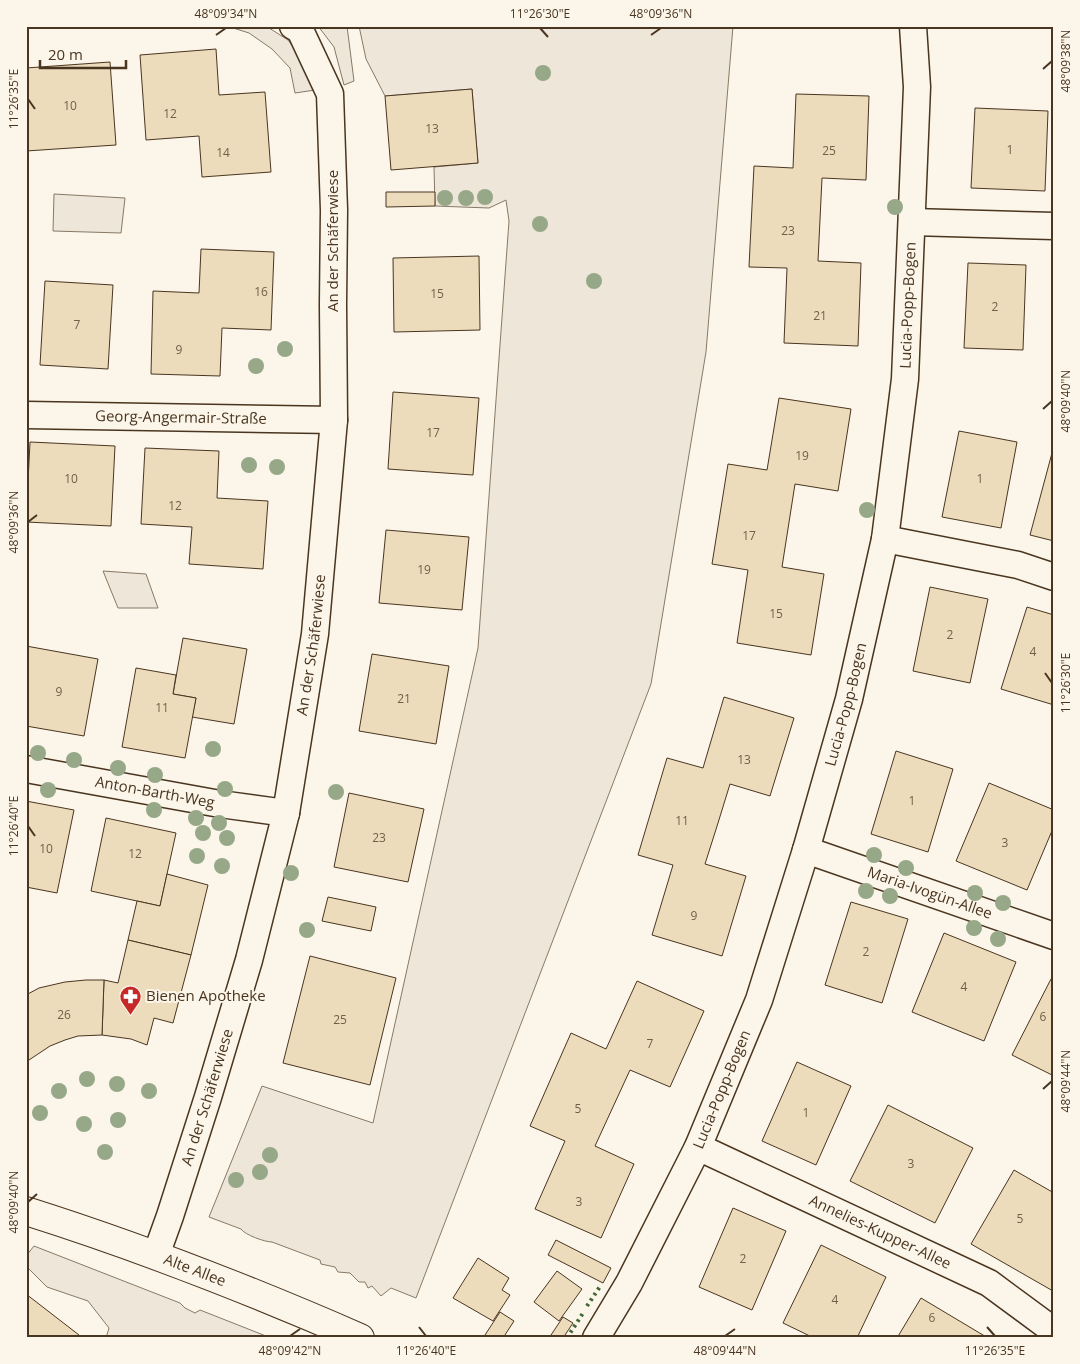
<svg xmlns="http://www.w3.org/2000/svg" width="1080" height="1364" font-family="'Open Sans',sans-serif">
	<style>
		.green { fill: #ede6d9; stroke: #887966 }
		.building { fill: #ecdcbc; stroke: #4a3520 }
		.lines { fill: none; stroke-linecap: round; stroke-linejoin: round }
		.street-casing { stroke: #4a3520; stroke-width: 29 }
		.secondary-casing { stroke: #4a3520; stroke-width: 30 }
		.street { stroke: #fbf6e9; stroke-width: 26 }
		.secondary { stroke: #fbf6e9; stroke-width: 28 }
		.hedge { stroke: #436837; stroke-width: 4; stroke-dasharray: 2.5 4; stroke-linecap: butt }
		.tree { fill: #96a887 }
		.ticks { fill: none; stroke: #4a3520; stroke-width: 2 }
		.labels { text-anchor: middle; stroke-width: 4; stroke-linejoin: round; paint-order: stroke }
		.number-label { font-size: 12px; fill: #725f47 }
		.street-label { font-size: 15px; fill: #4a3520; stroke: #fbf6e9 }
		.poi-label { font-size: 15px; fill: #4a3520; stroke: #fbf6e9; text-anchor: start }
		.neatline { fill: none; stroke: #4a3520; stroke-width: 2 }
		.ticks-label { font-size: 12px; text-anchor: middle; fill: #4a3520 }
	</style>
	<rect width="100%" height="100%" fill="#fbf6e9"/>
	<!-- green -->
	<g class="green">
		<polygon points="227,26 266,26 288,40 305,63 315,90 295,93 290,68 272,49 249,33"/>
		<polygon points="318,26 347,26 354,81 344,85 334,47"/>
		<path d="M 359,26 L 733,26 L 706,352 L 651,684 L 416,1298 L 391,1288 L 381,1296 L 372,1286 L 368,1288 L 365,1282 L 359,1282 L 350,1273 L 338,1272 L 335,1267 L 321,1264 L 320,1260 L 272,1242 C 265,1242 245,1235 241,1229 L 209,1217 L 262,1086 L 373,1123 L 478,648 L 509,221 L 506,200 L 489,208 L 435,206 L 434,167 L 478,163 L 472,89 L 385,96 L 366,59 Z"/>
		<polygon points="54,194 125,198 121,233 53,231"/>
		<polygon points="103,571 146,574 158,608 118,608"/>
		<polygon points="34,1246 180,1303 185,1308 195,1313 200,1310 271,1338 106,1338 109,1328 88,1301 47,1287 26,1266 26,1256"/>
	</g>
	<!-- building -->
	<g class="building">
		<polygon points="216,49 219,95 265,92 271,172 202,177 199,136 146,140 140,55"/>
		<polygon points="110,62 116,145 26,151 26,68"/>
		<polygon points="472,89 478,163 391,170 385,96"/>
		<polygon points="796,94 869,96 866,180 822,178 818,261 861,263 858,346 784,343 787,268 749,267 754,166 793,168"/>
		<polygon points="975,108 1048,111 1045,191 971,188"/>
		<polygon points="386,192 435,192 435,206 386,207"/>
		<polygon points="201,249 274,252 271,330 222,328 220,376 151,374 153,291 199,293"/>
		<polygon points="479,256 480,330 394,332 393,258"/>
		<polygon points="968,263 1026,265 1023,350 964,348"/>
		<polygon points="45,281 113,285 108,369 40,365"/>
		<polygon points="393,392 479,398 473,475 388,469"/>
		<polygon points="779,398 851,409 838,491 795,484 782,567 824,574 811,655 737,643 748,570 712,564 728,464 767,470"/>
		<polygon points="959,431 1017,442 1001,528 942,517"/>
		<polygon points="30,442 115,446 111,526 26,522"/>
		<polygon points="145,448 219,451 217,498 268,501 263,569 189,564 192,527 141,524"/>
		<polygon points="1052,453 1054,454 1054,541 1030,535"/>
		<polygon points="386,530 469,537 462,610 379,603"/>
		<polygon points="930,587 988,599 970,683 913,671"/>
		<polygon points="1027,607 1054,615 1054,705 1001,689"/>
		<polygon points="183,638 247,649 234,724 192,717 196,698 173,694"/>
		<polygon points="26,646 98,659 84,736 26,726"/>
		<polygon points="372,654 449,666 436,744 359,731"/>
		<polygon points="136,668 176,675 173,694 196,698 185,758 122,747"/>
		<polygon points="724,697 794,718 770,796 730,784 718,823 705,864 746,876 722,956 652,935 673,865 638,855 667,758 703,768"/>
		<polygon points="896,751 953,769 928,852 871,834"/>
		<polygon points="989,783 1054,810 1054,826 1027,890 956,861"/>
		<polygon points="349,793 424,809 408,882 334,867"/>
		<polygon points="26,801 74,810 57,893 26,887"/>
		<polygon points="106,818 176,833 160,906 91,891"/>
		<polygon points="167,874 208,885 191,955 128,940 137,901 160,906"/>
		<polygon points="328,897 376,907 371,931 322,921"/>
		<polygon points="851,902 908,919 882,1003 825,985"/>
		<polygon points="944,933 1016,962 984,1041 912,1012"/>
		<polygon points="128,940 191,955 173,1023 154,1018 147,1045 131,1039 102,1035 104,980 118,983"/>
		<polygon points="310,956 396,978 370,1085 283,1063"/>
		<polygon points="1051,979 1054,980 1054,1076 1012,1055"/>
		<polygon points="86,980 104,980 102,1035 78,1036 65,1040 50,1046 26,1062 26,995 39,988 65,982"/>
		<polygon points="637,981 704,1011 670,1087 630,1070 595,1146 634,1164 601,1238 535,1209 565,1141 530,1126 571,1033 606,1049"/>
		<polygon points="797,1062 851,1086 816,1165 762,1141"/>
		<polygon points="888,1105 973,1148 935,1223 850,1181"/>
		<polygon points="1014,1170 1054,1193 1053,1291 971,1244"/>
		<polygon points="733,1208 786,1231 752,1310 699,1287"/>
		<polygon points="556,1240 611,1268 603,1283 548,1255"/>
		<polygon points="821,1245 886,1277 857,1338 814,1338 783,1323"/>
		<polygon points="478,1258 509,1278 502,1290 510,1295 493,1321 453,1298"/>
		<polygon points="557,1271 582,1289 559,1321 534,1302"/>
		<polygon points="26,1294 79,1335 77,1338 26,1338"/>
		<polygon points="921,1298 988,1338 897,1338"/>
		<polygon points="500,1312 514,1321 503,1338 489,1338 485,1335"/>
		<polygon points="563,1317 573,1323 563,1338 549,1338"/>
	</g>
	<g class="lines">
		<defs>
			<g id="street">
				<polyline points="912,222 1054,226"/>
				<path id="s1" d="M 26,415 L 334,420"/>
				<polyline points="885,539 1018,565 1054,577"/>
				<path id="s2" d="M 26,769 L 220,804 L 286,813"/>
				<path id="s3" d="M 806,850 L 1054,936"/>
				<path id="s4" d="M 698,1147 L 989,1283 L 1054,1331"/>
				<path id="s5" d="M 156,1255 L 170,1216 L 208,1097 L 249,960 L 286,813 L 315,634 L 334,420 L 333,305 L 334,210 L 330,94 L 300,30 L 293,26"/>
				<path id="s6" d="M 596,1338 L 629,1283 L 698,1147 L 759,1000 L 806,850 L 849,699 L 885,539 L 905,379 L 917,87 L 913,26"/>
			</g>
			<g id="secondary">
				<path id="s7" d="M 26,1211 C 140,1247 250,1290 360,1338"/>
			</g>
		</defs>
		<!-- street casing -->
		<use href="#street" class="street-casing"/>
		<!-- secondary casing -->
		<use href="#secondary" class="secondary-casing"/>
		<!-- street -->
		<use href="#street" class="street"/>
		<!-- secondary -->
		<use href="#secondary" class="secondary"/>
		<!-- hedge -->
		<g class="hedge">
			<polyline points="587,1306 601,1285"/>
			<polyline points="567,1338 583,1313"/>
		</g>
	</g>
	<!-- trees -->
	<g class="tree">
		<circle cx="543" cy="73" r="8"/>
		<circle cx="485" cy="197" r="8"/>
		<circle cx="445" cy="198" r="8"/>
		<circle cx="466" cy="198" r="8"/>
		<circle cx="895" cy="207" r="8"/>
		<circle cx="540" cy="224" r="8"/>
		<circle cx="594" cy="281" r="8"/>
		<circle cx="285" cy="349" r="8"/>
		<circle cx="256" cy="366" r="8"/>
		<circle cx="249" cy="465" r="8"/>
		<circle cx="277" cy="467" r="8"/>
		<circle cx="867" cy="510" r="8"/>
		<circle cx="213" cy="749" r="8"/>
		<circle cx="38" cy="753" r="8"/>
		<circle cx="74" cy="760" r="8"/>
		<circle cx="118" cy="768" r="8"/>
		<circle cx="155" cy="775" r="8"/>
		<circle cx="225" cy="789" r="8"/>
		<circle cx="48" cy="790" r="8"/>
		<circle cx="336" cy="792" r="8"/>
		<circle cx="154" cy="810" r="8"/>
		<circle cx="196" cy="818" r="8"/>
		<circle cx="219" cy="823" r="8"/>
		<circle cx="203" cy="833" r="8"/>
		<circle cx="227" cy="838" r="8"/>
		<circle cx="874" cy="855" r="8"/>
		<circle cx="197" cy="856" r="8"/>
		<circle cx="222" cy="866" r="8"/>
		<circle cx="906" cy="868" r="8"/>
		<circle cx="291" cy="873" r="8"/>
		<circle cx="866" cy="891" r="8"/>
		<circle cx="975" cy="893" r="8"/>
		<circle cx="890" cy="896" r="8"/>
		<circle cx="1003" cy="903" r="8"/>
		<circle cx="974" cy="928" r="8"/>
		<circle cx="307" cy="930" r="8"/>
		<circle cx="998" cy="939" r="8"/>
		<circle cx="87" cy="1079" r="8"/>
		<circle cx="117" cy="1084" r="8"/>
		<circle cx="59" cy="1091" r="8"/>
		<circle cx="149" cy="1091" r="8"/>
		<circle cx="40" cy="1113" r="8"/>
		<circle cx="118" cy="1120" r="8"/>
		<circle cx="84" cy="1124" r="8"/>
		<circle cx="105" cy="1152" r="8"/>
		<circle cx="270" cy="1155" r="8"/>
		<circle cx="260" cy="1172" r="8"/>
		<circle cx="236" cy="1180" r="8"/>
	</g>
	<!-- ticks -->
	<path class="ticks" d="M 540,28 L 548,37M 216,35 L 226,28M 651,35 L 661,28M 1043,69 L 1052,61M 28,99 L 35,109M 1043,409 L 1052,401M 28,522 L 37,515M 1045,673 L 1052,683M 28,826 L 35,836M 1043,1089 L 1052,1081M 28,1202 L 37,1194M 419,1327 L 426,1336M 987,1327 L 995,1336M 290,1336 L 300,1329M 725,1336 L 735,1329"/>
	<!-- icons -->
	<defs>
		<symbol id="pharmacy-pin" viewBox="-11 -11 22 30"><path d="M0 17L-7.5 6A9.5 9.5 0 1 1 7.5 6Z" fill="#c62828" stroke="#fbf6e9"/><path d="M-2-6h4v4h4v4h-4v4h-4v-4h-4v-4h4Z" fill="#fff"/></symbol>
	</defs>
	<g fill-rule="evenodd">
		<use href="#pharmacy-pin" x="118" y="984" width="25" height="34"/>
	</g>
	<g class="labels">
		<!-- number labels -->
		<g class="number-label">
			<text x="70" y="110">10</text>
			<text x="170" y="118">12</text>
			<text x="432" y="133">13</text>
			<text x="1010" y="154">1</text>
			<text x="829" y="155">25</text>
			<text x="223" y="157">14</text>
			<text x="788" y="235">23</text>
			<text x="261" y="296">16</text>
			<text x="437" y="298">15</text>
			<text x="995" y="311">2</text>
			<text x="820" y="320">21</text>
			<text x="77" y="329">7</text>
			<text x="179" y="354">9</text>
			<text x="433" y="437">17</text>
			<text x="802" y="460">19</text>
			<text x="71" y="483">10</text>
			<text x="980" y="483">1</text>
			<text x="175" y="510">12</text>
			<text x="749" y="540">17</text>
			<text x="424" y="574">19</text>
			<text x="776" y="618">15</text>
			<text x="950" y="639">2</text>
			<text x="1033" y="656">4</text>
			<text x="59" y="696">9</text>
			<text x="404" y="703">21</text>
			<text x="162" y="712">11</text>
			<text x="744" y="764">13</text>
			<text x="912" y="805">1</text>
			<text x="682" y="825">11</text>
			<text x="379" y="842">23</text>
			<text x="1005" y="847">3</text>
			<text x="46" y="853">10</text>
			<text x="135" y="858">12</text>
			<text x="694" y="920">9</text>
			<text x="866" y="956">2</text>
			<text x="964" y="991">4</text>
			<text x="64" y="1019">26</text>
			<text x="1043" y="1021">6</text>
			<text x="340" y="1024">25</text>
			<text x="650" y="1048">7</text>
			<text x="578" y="1113">5</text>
			<text x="806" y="1117">1</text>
			<text x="911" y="1168">3</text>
			<text x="579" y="1206">3</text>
			<text x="1020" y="1223">5</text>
			<text x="743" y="1263">2</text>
			<text x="835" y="1304">4</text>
			<text x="932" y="1322">6</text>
		</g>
		<!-- street labels -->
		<g class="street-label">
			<text transform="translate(333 241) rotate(-90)" y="5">An der Schäferwiese</text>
			<text dy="5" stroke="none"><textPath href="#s6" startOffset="1089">Lucia-Popp-Bogen</textPath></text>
			<text dy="5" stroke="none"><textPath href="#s1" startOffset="155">Georg-Angermair-Straße</textPath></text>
			<text dy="5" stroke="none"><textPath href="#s5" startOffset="631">An der Schäferwiese</textPath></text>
			<text dy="5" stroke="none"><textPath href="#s6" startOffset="684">Lucia-Popp-Bogen</textPath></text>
			<text dy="5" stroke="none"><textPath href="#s2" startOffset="131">Anton-Barth-Weg</textPath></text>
			<text dy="5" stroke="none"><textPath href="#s3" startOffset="131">Maria-Ivogün-Allee</textPath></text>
			<text dy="5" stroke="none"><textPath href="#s6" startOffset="279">Lucia-Popp-Bogen</textPath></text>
			<text dy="5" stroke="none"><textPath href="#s5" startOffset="166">An der Schäferwiese</textPath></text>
			<text dy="5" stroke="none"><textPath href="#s4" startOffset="201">Annelies-Kupper-Allee</textPath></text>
			<text dy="5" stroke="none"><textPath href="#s7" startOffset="179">Alte Allee</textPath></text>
		</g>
		<!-- poi labels -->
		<g class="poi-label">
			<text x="146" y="1001">Bienen Apotheke</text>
		</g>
	</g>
	<!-- border -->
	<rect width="1080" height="1364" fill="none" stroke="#fbf6e9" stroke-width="55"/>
	<!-- scale -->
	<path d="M40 60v8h86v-8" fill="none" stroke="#4a3520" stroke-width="2.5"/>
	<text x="48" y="60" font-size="15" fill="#4a3520" stroke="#fbf6e9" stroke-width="4" paint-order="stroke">20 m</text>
	<rect x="28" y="28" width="1024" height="1308" class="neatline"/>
	<g class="ticks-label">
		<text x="226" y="18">48°09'34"N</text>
		<text x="540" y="18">11°26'30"E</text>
		<text x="661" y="18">48°09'36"N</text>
		<text transform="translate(1066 61) rotate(-90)" y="4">48°09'38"N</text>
		<text transform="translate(14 99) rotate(-90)" y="4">11°26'35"E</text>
		<text transform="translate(1066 401) rotate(-90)" y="4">48°09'40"N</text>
		<text transform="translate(14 522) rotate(-90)" y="4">48°09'36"N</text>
		<text transform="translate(1066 683) rotate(-90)" y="4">11°26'30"E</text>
		<text transform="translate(14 826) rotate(-90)" y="4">11°26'40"E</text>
		<text transform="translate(1066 1081) rotate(-90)" y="4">48°09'44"N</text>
		<text transform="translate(14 1202) rotate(-90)" y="4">48°09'40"N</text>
		<text x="290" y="1355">48°09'42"N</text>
		<text x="426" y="1355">11°26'40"E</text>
		<text x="725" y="1355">48°09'44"N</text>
		<text x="995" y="1355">11°26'35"E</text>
	</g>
</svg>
